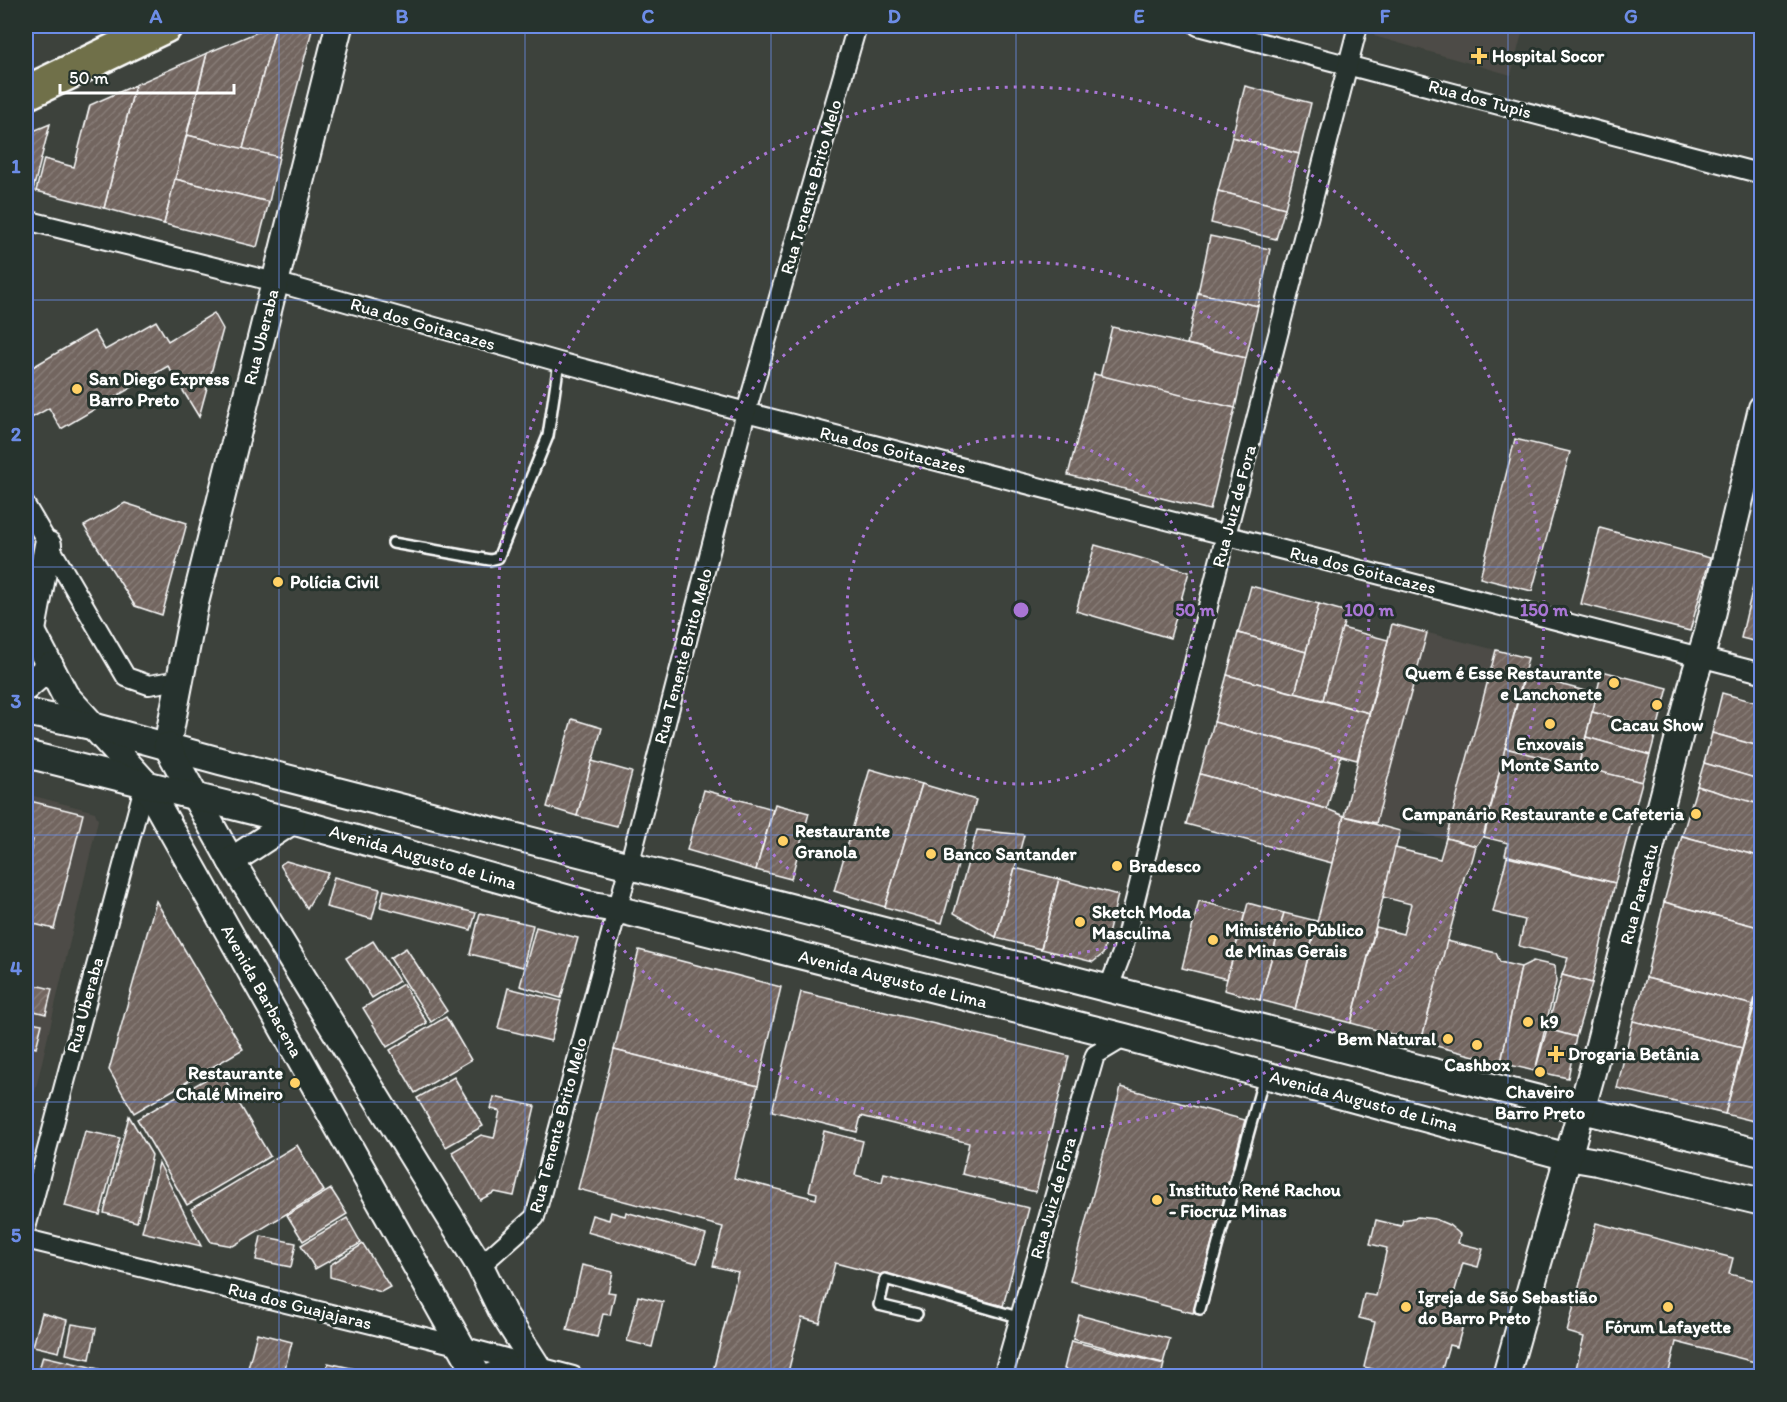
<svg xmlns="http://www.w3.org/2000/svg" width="1787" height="1402" font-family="Itim,sans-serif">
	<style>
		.built { fill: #4d4c46 }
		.building { fill: url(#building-hatch); stroke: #fff; stroke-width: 1.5 }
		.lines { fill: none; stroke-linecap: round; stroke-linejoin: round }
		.lane-casing { stroke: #fff; stroke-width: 14 }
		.street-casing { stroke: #fff; stroke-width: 22 }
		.secondary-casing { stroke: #fff; stroke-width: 30 }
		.highway-casing { stroke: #fff; stroke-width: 38 }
		.lane { stroke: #26332d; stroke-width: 9 }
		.street { stroke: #26332d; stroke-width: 18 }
		.secondary { stroke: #26332d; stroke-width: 26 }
		.highway { stroke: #70704a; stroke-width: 33 }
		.grid { fill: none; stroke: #6c8ce6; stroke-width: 1.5; stroke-opacity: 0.55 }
		.ring { fill: none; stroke: #a976d5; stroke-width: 3; stroke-dasharray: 3 6 }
		.poi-dot { fill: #ffd166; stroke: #26332d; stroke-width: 2 }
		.labels { text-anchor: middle; stroke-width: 6; stroke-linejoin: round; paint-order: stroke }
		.poi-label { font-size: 18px; font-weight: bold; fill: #fff; stroke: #26332d; text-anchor: start }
		.street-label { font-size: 18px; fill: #fff; stroke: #26332d }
		.centre { fill: #a976d5; stroke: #26332d; stroke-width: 3 }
		.ring-label { font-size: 18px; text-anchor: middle; font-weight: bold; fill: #a976d5; stroke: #26332d; stroke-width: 6; stroke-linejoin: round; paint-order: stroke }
		.neatline { fill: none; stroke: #6c8ce6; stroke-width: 2 }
		.grid-label { font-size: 20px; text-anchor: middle; font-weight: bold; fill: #6c8ce6 }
	</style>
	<defs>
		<pattern id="building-hatch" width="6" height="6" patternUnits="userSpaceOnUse" patternTransform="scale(1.5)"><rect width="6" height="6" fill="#72655f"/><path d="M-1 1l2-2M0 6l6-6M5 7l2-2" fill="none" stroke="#877c77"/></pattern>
	</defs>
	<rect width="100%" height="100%" fill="#3d423c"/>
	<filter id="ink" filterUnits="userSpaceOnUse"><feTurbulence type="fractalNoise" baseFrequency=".0167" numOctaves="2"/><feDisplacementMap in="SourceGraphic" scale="12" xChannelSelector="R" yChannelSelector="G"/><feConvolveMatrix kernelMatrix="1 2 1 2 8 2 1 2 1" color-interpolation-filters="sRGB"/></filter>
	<g filter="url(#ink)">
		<!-- built -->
		<g class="built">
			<polygon points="1377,26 1524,26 1511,75 1374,36"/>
			<polygon points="1392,624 1528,658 1505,748 1476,846 1344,816"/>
			<polygon points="26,794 95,812 98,820 26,1131"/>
		</g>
		<!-- building -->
		<g class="building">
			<polygon points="272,26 276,26 243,149 187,135 207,53"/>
			<polygon points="276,26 313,26 279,157 243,149"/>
			<polygon points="207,53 164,224 104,208 135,85"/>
			<polygon points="135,85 104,208 36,191 44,159 74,167 90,105"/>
			<polygon points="1245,86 1311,103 1299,154 1232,137"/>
			<polygon points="50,124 33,190 26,188 26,134"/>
			<polygon points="187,135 279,157 269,202 175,179"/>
			<polygon points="1232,137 1299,154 1285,208 1218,191"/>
			<polygon points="175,179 269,202 257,247 164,224"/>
			<polygon points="1218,191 1285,208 1276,239 1211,223"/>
			<polygon points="1210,236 1270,249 1258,306 1198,293"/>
			<polygon points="1198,293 1258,306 1246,358 1187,344"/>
			<polygon points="214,313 223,329 199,417 168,366 61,429 49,408 28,420 26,415 26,371 94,331 105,350 156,321 168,341"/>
			<polygon points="1112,327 1246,358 1235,408 1100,377"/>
			<polygon points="1094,374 1235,408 1210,510 1068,475"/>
			<polygon points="1515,439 1570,452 1532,591 1480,578"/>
			<polygon points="125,503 187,523 162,615 135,606 84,526"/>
			<polygon points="1600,528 1710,558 1690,631 1581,604"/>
			<polygon points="1095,545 1189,572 1170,638 1076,611"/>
			<polygon points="1762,555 1762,575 1757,574"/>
			<polygon points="1756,574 1762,576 1762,643 1741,638"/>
			<polygon points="1251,586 1319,604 1306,652 1238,633"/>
			<polygon points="1319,604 1347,612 1323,700 1295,693"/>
			<polygon points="1392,624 1427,633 1376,823 1344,816"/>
			<polygon points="1342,628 1388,640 1369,713 1323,700"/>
			<polygon points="1238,633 1306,652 1295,693 1227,675"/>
			<polygon points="1496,650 1528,658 1483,837 1476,846 1446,838"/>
			<polygon points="1602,671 1668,688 1657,729 1592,712"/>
			<polygon points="1227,675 1369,713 1357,760 1214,722"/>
			<polygon points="1525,675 1597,694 1578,767 1505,748"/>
			<polygon points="1722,693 1762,704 1762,747 1712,733"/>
			<polygon points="1592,712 1657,729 1650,755 1586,737"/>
			<polygon points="572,719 602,728 577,816 547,807"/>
			<polygon points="1214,722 1341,756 1327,809 1200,774"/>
			<polygon points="1712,733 1762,747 1762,763 1757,779 1704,763"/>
			<polygon points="1586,737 1650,755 1642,782 1578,767"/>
			<polygon points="1505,748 1642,782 1615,883 1505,855 1508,843 1484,837"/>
			<polygon points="592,761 632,772 617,826 577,816"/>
			<polygon points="1704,763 1762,780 1762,805 1697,786"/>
			<polygon points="1762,763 1762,780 1757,779"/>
			<polygon points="870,769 922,784 885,907 834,891"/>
			<polygon points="1200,774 1327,809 1344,816 1332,863 1186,824"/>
			<polygon points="922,784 976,800 942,923 885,907"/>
			<polygon points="1697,786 1762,805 1762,857 1682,836"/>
			<polygon points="704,790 773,809 756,870 687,850"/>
			<polygon points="26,800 83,814 54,929 26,922 26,871 33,840 26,838"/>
			<polygon points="775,804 809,813 791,879 756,870"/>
			<polygon points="1344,816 1400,831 1351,1023 1295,1009"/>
			<polygon points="977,830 1024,835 996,937 954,913"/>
			<polygon points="1682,836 1762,857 1762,928 1664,902"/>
			<polygon points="1446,838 1476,846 1472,861 1465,874 1421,1042 1351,1023 1376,927 1403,934 1411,904 1383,897 1395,848 1440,859"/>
			<polygon points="26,841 31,842 26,861"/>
			<polygon points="1507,857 1615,883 1592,983 1562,975 1568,958 1519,946 1525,920 1493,912"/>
			<polygon points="286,861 328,873 307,908 280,865"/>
			<polygon points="1015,868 1059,879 1041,949 996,938"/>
			<polygon points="334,877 380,889 372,919 326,907"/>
			<polygon points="1059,879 1118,895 1103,954 1093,962 1041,949"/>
			<polygon points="384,890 476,913 471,930 380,907"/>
			<polygon points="156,901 243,1049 134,1113 109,1070"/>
			<polygon points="1199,901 1245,913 1227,979 1182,968"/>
			<polygon points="1664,902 1762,928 1762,974 1753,1005 1646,978"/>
			<polygon points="1248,903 1284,913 1260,1000 1224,990"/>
			<polygon points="480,913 533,925 523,967 470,954"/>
			<polygon points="1284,913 1317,921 1295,1009 1260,1000"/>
			<polygon points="536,927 578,938 561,998 520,986"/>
			<polygon points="373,941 399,981 372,998 346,958"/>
			<polygon points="1447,941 1496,953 1500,962 1521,967 1501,1063 1421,1042"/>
			<polygon points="406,948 447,1011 431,1022 390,958"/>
			<polygon points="639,950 781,987 758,1086 614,1050"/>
			<polygon points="1533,961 1555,966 1556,982 1535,1071 1501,1063 1521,967"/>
			<polygon points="1562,975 1592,983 1576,1037 1547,1029"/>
			<polygon points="1762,977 1762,1123 1725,1114"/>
			<polygon points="1646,978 1753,1005 1742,1048 1633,1021"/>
			<polygon points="26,983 52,989 46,1014 34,1011 31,1022 42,1024 36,1048 26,1045"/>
			<polygon points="403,984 427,1023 387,1047 363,1008"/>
			<polygon points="508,988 561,1001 551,1041 498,1028"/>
			<polygon points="801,992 1069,1056 1036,1192 962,1174 969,1143 861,1116 857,1132 772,1111"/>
			<polygon points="446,1017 471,1060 415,1093 390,1050"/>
			<polygon points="1633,1021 1742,1048 1725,1114 1617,1088"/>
			<polygon points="1547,1029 1576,1037 1568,1078 1535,1071"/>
			<polygon points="614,1050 758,1086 734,1178 816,1199 817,1193 809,1191 824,1131 863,1141 855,1175 882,1182 884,1173 1029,1208 1003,1306 835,1263 820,1323 802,1318 787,1376 735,1376 713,1371 738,1272 713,1266 723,1227 578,1189"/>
			<polygon points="220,1071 270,1156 187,1205 137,1119"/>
			<polygon points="454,1077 483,1126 446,1147 417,1098"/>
			<polygon points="1121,1087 1245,1120 1193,1313 1070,1281"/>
			<polygon points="494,1097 535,1106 514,1196 495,1192 480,1200 452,1152 481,1135 494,1138 500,1111 491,1109"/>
			<polygon points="129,1116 152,1155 137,1222 104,1213"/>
			<polygon points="85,1131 120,1138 100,1215 65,1206"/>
			<polygon points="297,1145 324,1191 233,1246 211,1242 191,1209"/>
			<polygon points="159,1163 201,1246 142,1232"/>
			<polygon points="331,1189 347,1214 303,1241 287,1215"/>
			<polygon points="611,1212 625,1216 626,1212 706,1235 697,1263 587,1232 592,1215 609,1220"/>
			<polygon points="1418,1217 1435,1219 1449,1225 1460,1234 1458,1243 1483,1249 1478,1267 1463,1263 1446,1321 1463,1325 1457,1347 1449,1345 1440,1376 1371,1376 1373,1369 1364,1367 1375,1322 1359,1318 1364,1294 1376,1296 1387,1248 1370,1244 1376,1220 1401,1226 1403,1220"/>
			<polygon points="347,1218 361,1243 315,1269 301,1245"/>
			<polygon points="1596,1223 1733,1258 1729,1274 1762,1282 1762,1376 1752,1375 1755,1362 1676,1342 1668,1376 1574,1376 1584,1337 1567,1332"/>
			<polygon points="261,1236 296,1243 291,1267 256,1260"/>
			<polygon points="363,1244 390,1287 381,1292 330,1277 330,1265"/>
			<polygon points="582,1265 613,1272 608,1292 615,1293 610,1315 603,1314 597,1337 567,1330"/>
			<polygon points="638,1296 663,1302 652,1347 627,1341"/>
			<polygon points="42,1313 67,1320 59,1352 33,1346"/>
			<polygon points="1079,1315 1170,1339 1163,1363 1073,1339"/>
			<polygon points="72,1324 96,1328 90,1359 66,1354"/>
			<polygon points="257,1333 292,1342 283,1376 246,1376"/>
			<polygon points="1071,1341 1164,1364 1161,1376 1093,1376 1064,1369"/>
			<polygon points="43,1356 99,1369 97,1376 37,1376"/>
			<polygon points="328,1363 356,1369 354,1376 325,1376"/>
			<polygon points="362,1371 382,1376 360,1376"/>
		</g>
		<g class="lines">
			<defs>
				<g id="lane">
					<polyline points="393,543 490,560 498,558 548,436 559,362"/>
					<polyline points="1200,1309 1264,1077"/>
					<polyline points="917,1314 879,1305 885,1279 1018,1317"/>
				</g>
				<g id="street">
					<polyline points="1198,26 1762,174"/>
					<polyline points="26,220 275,282 559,362 746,412 1762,673"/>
					<polyline points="26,506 126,677 149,685 179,680"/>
					<polyline points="1109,987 1122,953 1218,566 1358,26"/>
					<polyline points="26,1228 145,783"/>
					<polyline points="26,1239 461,1346 573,1376"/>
					<polyline points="480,1266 535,1217 629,866 746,412 857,26"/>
					<polyline points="1003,1376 1095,1055 1125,1037"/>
				</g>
				<g id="secondary">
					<polyline points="26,620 65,695 145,783 478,1376"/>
					<polyline points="32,630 48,545"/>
					<polyline points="26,687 50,666"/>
					<polyline points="26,712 96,727 220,761 1582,1110 1762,1153"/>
					<polyline points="167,746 195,603 339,26"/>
					<polyline points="167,746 231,861 480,1266 503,1313 543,1376"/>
					<polyline points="26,754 292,821 587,904 616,909 1125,1037 1568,1157 1597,1162 1762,1202"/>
					<polyline points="231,861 292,821"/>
					<polyline points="493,1376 502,1372 537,1367"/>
					<polyline points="1506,1376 1592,1072 1695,675 1707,636 1762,408"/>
				</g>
				<polyline id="highway" points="26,93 165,26"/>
			</defs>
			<!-- lane casing -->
			<use href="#lane" class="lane-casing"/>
			<!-- street casing -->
			<use href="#street" class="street-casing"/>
			<!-- secondary casing -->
			<use href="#secondary" class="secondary-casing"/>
			<!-- highway casing -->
			<use href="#highway" class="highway-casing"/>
			<!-- lane -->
			<use href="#lane" class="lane"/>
			<!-- street -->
			<use href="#street" class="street"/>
			<!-- secondary -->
			<use href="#secondary" class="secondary"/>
			<!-- highway -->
			<use href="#highway" class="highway"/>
		</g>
	</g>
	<!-- grid -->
	<path class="grid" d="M 279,26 L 279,1376M 525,26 L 525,1376M 771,26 L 771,1376M 1016,26 L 1016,1376M 1262,26 L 1262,1376M 1508,26 L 1508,1376M 26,300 L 1762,300M 26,567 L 1762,567M 26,835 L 1762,835M 26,1102 L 1762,1102"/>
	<!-- distance rings -->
	<g class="ring">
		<circle cx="1021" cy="610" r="174"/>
		<circle cx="1021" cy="610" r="348"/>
		<circle cx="1021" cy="610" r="523"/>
	</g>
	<!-- markers -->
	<g class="poi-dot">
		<path d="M1476 47h6v6h6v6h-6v6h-6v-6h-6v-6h6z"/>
		<circle cx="77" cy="389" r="6"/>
		<circle cx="278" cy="582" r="6"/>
		<circle cx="1614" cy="683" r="6"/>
		<circle cx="1657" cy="705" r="6"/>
		<circle cx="1550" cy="724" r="6"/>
		<circle cx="1696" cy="814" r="6"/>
		<circle cx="783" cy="841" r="6"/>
		<circle cx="931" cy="854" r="6"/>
		<circle cx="1117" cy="866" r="6"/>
		<circle cx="1080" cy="922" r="6"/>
		<circle cx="1213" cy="940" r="6"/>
		<circle cx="1528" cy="1022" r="6"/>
		<circle cx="1448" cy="1039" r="6"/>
		<circle cx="1477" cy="1045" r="6"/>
		<path d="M1553 1045h6v6h6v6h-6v6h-6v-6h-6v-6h6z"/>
		<circle cx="1540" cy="1072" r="6"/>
		<circle cx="295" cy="1083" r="6"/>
		<circle cx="1157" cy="1200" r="6"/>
		<circle cx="1406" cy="1307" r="6"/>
		<circle cx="1668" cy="1307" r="6"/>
	</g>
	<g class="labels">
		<!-- poi labels -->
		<g class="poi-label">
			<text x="1492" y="62">Hospital Socor</text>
			<text x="89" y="385">San Diego Express<tspan x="89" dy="21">Barro Preto</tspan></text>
			<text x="290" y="588">Polícia Civil</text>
			<text x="1602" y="679" text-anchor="end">Quem é Esse Restaurante<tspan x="1602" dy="21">e Lanchonete</tspan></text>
			<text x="1657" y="731" text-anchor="middle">Cacau Show</text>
			<text x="1550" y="750" text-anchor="middle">Enxovais<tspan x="1550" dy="21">Monte Santo</tspan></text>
			<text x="1684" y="820" text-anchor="end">Campanário Restaurante e Cafeteria</text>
			<text x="795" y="837">Restaurante<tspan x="795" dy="21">Granola</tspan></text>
			<text x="943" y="860">Banco Santander</text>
			<text x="1129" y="872">Bradesco</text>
			<text x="1092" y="918">Sketch Moda<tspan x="1092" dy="21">Masculina</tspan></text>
			<text x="1225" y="936">Ministério Público<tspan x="1225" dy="21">de Minas Gerais</tspan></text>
			<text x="1540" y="1028">k9</text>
			<text x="1436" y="1045" text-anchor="end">Bem Natural</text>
			<text x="1568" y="1060">Drogaria Betânia</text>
			<text x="1477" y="1071" text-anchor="middle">Cashbox</text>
			<text x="283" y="1079" text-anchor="end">Restaurante<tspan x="283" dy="21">Chalé Mineiro</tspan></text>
			<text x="1540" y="1098" text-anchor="middle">Chaveiro<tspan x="1540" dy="21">Barro Preto</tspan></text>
			<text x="1169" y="1196">Instituto René Rachou<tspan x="1169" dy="21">- Fiocruz Minas</tspan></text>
			<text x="1418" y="1303">Igreja de São Sebastião<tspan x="1418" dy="21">do Barro Preto</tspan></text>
			<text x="1668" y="1333" text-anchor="middle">Fórum Lafayette</text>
		</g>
		<!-- street labels -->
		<g class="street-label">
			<text transform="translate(1480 99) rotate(15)" y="6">Rua dos Tupis</text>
			<text transform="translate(811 187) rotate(-74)" y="6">Rua Tenente Brito Melo</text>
			<text transform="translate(423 324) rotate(16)" y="6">Rua dos Goitacazes</text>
			<text transform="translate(261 337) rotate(-76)" y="6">Rua Uberaba</text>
			<text transform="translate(893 450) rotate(14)" y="6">Rua dos Goitacazes</text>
			<text transform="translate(1234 506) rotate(-75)" y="6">Rua Juiz de Fora</text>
			<text transform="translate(1363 570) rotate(14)" y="6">Rua dos Goitacazes</text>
			<text transform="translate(683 656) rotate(-75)" y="6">Rua Tenente Brito Melo</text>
			<text transform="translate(423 857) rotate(16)" y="6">Avenida Augusto de Lima</text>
			<text transform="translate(1639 894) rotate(-75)" y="6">Rua Paracatu</text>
			<text transform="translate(893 979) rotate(14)" y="6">Avenida Augusto de Lima</text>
			<text transform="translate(262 991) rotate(61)" y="6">Avenida Barbacena</text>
			<text transform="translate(85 1005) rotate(-75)" y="6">Rua Uberaba</text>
			<text transform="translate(1364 1101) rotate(15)" y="6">Avenida Augusto de Lima</text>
			<text transform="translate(558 1125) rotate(-75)" y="6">Rua Tenente Brito Melo</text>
			<text transform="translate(1053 1198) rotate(-74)" y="6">Rua Juiz de Fora</text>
			<text transform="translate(300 1306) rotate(14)" y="6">Rua dos Guajajaras</text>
		</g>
	</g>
	<circle cx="1021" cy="610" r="9" class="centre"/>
	<g class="ring-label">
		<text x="1195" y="616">50 m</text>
		<text x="1369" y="616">100 m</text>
		<text x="1544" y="616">150 m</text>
	</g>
	<!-- margin -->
	<rect width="1787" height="1402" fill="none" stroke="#26332d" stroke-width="66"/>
	<!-- scale -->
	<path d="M60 84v9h174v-9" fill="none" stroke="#ffffff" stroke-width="3"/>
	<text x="69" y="84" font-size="18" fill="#ffffff" stroke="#26332d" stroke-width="4.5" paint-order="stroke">50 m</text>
	<rect x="33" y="33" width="1721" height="1336" class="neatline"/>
	<g class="grid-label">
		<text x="156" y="23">A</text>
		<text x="402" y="23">B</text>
		<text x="648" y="23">C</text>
		<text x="894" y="23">D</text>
		<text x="1139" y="23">E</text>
		<text x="1385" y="23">F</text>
		<text x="1631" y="23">G</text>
		<text x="16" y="173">1</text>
		<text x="16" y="441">2</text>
		<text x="16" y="708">3</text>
		<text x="16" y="975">4</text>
		<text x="16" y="1242">5</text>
	</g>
</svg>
